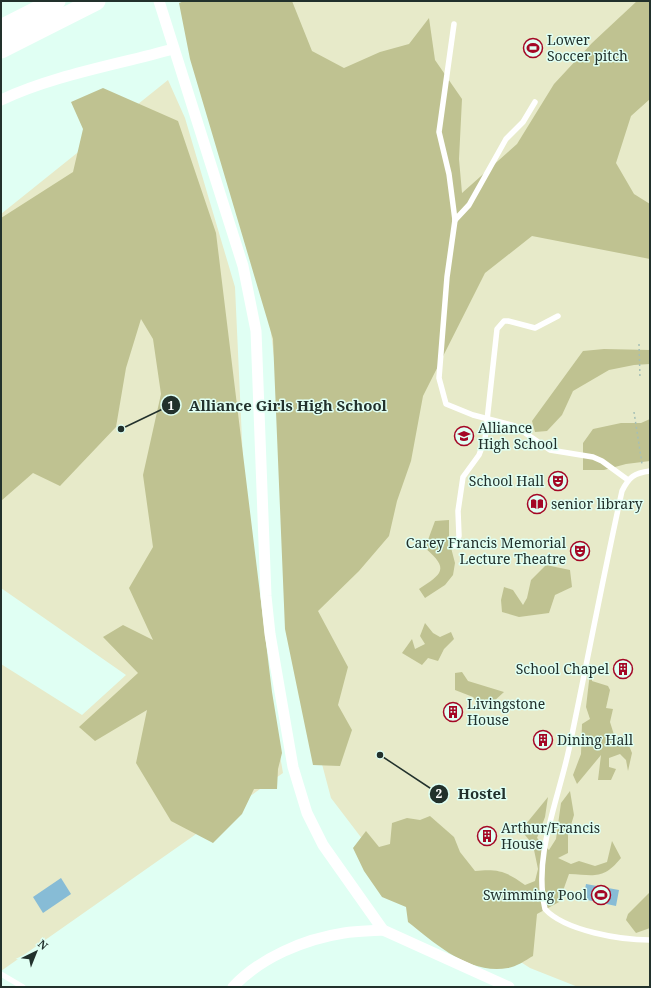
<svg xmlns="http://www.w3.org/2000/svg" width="651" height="988" font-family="'Noto Serif',serif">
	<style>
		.green { fill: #e7eac9 }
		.forest { fill: #bfc291 }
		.water { fill: #87bcd6 }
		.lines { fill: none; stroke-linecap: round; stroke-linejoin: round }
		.path { stroke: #a5bfb5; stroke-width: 1.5; stroke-dasharray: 2 3; stroke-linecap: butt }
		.service { stroke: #fff; stroke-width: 5.5 }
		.minor { stroke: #fff; stroke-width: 11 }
		.trunk { stroke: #fff; stroke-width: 19 }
		.labels { text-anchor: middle; stroke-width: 3; stroke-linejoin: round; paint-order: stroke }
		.poi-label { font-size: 14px; fill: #22312c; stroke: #e0fff3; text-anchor: start }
		.leader { fill: none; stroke: #22312c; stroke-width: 1.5 }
		.callout-dot { fill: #22312c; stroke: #e0fff3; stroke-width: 1.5 }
		.mark-label { font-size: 12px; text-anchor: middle; font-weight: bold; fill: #fff }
		.callout-label { font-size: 15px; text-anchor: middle; font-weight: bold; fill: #22312c; stroke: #e0fff3; stroke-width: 3; stroke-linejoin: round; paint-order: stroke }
	</style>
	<rect width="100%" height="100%" fill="#e0fff3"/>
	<!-- green -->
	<g class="green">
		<polygon points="269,1 650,1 650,987 578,987 530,968 436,907 376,857 331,798 293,655 275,365 265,285"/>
		<polygon points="168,80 185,118 235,287 248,570 283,773 1,971 1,664 82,715 126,675 1,588 1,214"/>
	</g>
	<!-- forest -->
	<g class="forest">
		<polygon points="184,1 292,1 312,51 344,68 380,52 409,44 429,18 435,60 462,99 459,159 462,193 517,144 554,84 592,43 637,1 650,1 650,99 631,116 616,163 634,194 650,204 650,259 532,236 485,273 423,396 411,461 397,501 389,536 359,571 318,611 348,667 338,705 352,730 340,766 313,765 285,629 273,339 190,59 179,3"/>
		<polygon points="103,88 178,121 216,233 272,692 282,753 278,769 277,789 254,789 242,814 213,843 171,821 136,763 147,710 95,741 79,727 138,673 103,637 123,625 153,640 129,588 153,547 143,475 161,394 153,339 141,319 126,368 116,427 60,486 33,473 1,501 1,218 73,172 83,129 71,102"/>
		<polygon points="604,349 650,350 650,364 634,365 609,370 573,391 562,415 547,431 535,432 532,421 583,351"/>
		<polygon points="650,419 650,461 626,464 604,470 583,470 583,443 593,429 621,423 641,423"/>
		<path d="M 449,520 L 449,540 L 455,563 L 453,575 L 445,585 L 425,598 L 419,589 C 442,574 450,569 425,548 L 435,521 Z"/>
		<polygon points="546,565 570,570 572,587 555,595 549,613 519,617 502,612 501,600 504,587 513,590 523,605 527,598 531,580"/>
		<polygon points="425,623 433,633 440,637 451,632 454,639 444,649 438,661 428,658 422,665 402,653 412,639 415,649 425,644 420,636"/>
		<polygon points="591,664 592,681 608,686 610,690 606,708 613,709 610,722 615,738 625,736 632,753 628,771 626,760 620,754 609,758 609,767 616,769 611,780 598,780 601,755 577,784 573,775 581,754 582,724 590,719 586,707"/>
		<polygon points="462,672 468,681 504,692 493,702 479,704 473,697 455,690 455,673"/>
		<path d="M 570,791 L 574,815 L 568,835 L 568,853 L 558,858 L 571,864 L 579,861 L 595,866 L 607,862 L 612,841 L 621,858 C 603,880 595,875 569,874 L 559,902 L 537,914 L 533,956 C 526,960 516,967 508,968 C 469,975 436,944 408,922 L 406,907 L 382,897 L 364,871 L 353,848 L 366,831 L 379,847 L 390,844 L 392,823 L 407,818 L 420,820 L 430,816 L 454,837 L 460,852 L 475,871 C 498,869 506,871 525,885 L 535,881 L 538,869 L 533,845 L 521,830 L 548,797 L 545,817 L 537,838 L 549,850 L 556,839 L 561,803 Z"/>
		<polygon points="650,892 650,928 636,933 626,920 628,914"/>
	</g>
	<!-- water -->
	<g class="water">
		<polygon points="61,878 71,894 43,913 33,897"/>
		<polygon points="586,884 619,890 616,906 583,899"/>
	</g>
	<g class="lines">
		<!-- path -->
		<g class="path">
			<polyline points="639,344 640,378"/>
			<polyline points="634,412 642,464"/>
		</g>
		<!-- service -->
		<g class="service">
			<polyline points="454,24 439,132 449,174 455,220 447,277 439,378 446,404 473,415 515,426 550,450 593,457 602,461 628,480"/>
			<polyline points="455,220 469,205 506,139 523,122 535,102"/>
			<path d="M 650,471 C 634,473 629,477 622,491 C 603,577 587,663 569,749 C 558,801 533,856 545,909 C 565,931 621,940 650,940"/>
			<polyline points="455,546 459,536 458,511 463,477 479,455 485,439 497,329 504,321 508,321 535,328 558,316"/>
			<polyline points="1,974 23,987"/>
		</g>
		<!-- minor -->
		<g class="minor">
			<polyline points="159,1 243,266 256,331 266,596 270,634 293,767 307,813 323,845 383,930 509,987"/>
			<path d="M 1,100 C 54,75 116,65 173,49"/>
			<path d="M 233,987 C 260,958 304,939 344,933 C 357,931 370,931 383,930"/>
		</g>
		<!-- trunk -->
		<g class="trunk">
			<polyline points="1,29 56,1"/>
			<polyline points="1,49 96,1"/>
		</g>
	</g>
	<!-- icons -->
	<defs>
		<symbol id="stadium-ring" viewBox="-11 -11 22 22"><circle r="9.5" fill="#e0fff3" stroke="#a40725" stroke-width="1.5"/><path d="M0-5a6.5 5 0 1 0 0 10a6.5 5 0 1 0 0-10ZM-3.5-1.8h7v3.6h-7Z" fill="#a40725"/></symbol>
		<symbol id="school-ring" viewBox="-11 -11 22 22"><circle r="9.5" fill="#e0fff3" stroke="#a40725" stroke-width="1.5"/><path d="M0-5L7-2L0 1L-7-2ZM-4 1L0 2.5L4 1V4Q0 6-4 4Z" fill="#a40725"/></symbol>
		<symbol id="theatre-ring" viewBox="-11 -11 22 22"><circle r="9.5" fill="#e0fff3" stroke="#a40725" stroke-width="1.5"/><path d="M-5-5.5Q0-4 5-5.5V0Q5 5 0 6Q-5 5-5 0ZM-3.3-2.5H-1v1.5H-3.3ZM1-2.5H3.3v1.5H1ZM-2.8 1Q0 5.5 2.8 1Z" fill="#a40725"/></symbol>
		<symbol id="library-ring" viewBox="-11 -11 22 22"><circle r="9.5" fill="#e0fff3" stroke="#a40725" stroke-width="1.5"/><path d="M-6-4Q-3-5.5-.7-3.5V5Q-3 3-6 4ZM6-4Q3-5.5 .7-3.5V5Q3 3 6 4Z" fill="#a40725"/></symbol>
		<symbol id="building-ring" viewBox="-11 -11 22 22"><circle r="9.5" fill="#e0fff3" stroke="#a40725" stroke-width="1.5"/><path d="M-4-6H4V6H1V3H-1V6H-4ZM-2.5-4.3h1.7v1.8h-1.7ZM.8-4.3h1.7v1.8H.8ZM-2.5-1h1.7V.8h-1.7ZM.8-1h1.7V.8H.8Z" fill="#a40725"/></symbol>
	</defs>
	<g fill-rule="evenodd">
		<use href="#stadium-ring" x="522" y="37" width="22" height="22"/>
		<use href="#school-ring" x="453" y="425" width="22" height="22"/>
		<use href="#theatre-ring" x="547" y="470" width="22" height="22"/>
		<use href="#library-ring" x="526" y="493" width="22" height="22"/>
		<use href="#theatre-ring" x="569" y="540" width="22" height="22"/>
		<use href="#building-ring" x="612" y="658" width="22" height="22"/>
		<use href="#building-ring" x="442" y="701" width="22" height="22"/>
		<use href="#building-ring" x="532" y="729" width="22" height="22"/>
		<use href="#building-ring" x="476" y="825" width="22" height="22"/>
		<use href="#stadium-ring" x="590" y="884" width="22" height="22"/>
	</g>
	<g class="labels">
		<!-- poi labels -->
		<g class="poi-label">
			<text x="547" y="45">Lower<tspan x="547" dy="16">Soccer pitch</tspan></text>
			<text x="478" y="433">Alliance<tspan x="478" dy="16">High School</tspan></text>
			<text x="544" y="486" text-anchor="end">School Hall</text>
			<text x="551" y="509">senior library</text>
			<text x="566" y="548" text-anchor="end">Carey Francis Memorial<tspan x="566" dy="16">Lecture Theatre</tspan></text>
			<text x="609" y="674" text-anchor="end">School Chapel</text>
			<text x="467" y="709">Livingstone<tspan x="467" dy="16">House</tspan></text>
			<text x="557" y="745">Dining Hall</text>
			<text x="501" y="833">Arthur/Francis<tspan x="501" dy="16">House</tspan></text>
			<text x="587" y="900" text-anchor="end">Swimming Pool</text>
		</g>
	</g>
	<!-- callouts -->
	<path class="leader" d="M121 429L171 405M380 755L439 794"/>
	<g class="callout-dot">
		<circle cx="121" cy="429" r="4"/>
		<circle cx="380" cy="755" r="4"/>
		<circle cx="171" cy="405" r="10"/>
		<circle cx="439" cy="794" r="10"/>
	</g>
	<g class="mark-label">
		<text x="171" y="410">1</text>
		<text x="439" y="798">2</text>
	</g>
	<g class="callout-label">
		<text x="288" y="411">Alliance Girls High School</text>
		<text x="482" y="799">Hostel</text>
	</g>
	<!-- border -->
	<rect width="651" height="988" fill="none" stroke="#22312c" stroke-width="4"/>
	<!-- north arrow -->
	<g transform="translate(36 952) rotate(43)" stroke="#e0fff3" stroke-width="3" paint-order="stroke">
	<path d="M0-3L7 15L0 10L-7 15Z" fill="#22312c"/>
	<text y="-6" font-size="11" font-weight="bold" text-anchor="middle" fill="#22312c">N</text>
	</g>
</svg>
